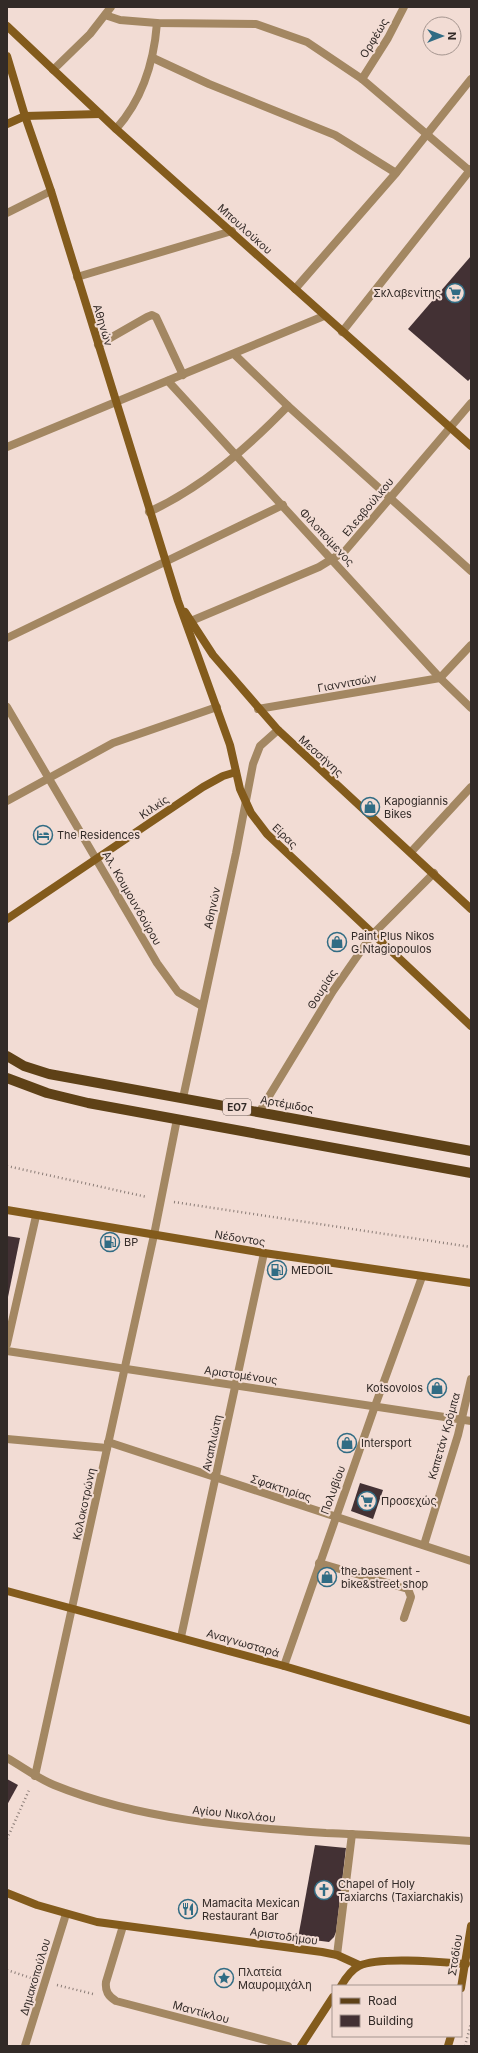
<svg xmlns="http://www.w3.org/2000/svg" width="478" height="2053" font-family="Inter,sans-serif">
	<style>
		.building { fill: #433134 }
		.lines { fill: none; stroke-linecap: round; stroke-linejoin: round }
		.path { stroke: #8b7d77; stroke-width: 2.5; stroke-dasharray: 1 3; stroke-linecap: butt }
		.street { stroke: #a38762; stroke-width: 8 }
		.secondary { stroke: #835b1c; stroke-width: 8 }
		.primary { stroke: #5e4117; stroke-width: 10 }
		.labels { text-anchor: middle; stroke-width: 4; stroke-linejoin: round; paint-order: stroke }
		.shield { fill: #f2dcd4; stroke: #6c5f5b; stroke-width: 1 }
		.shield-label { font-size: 10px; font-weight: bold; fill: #322a27 }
		.street-label { font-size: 11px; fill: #322a27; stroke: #f2dcd4 }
		.poi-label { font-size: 11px; fill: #322a27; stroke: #f2dcd4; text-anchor: start }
	</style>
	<rect width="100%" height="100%" fill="#f2dcd4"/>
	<!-- building -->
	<g class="building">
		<polygon points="471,256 471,378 468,381 408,329"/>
		<polygon points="7,1236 20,1238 8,1297 7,1297"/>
		<polygon points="360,1483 383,1490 373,1519 351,1511"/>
		<polygon points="7,1779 18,1785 7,1805"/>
		<polygon points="315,1845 346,1848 336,1932 334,1937 329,1942 298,1938"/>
	</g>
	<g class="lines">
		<!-- path -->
		<g class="path">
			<polyline points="7,1166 147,1197"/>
			<polyline points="174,1202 471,1247"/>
			<polyline points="7,1839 30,1788"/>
			<polyline points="7,1970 31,1978"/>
			<polyline points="57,1985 93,1994"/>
			<polyline points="465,2046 471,2023"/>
		</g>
		<!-- street -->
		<g class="street">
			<polyline points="105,15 120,20 157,23 256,24 307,42 362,79 471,172"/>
			<polyline points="153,58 209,84 335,135 396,173"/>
			<polyline points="53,70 90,34 111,7"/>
			<polyline points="362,79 388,38 404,7"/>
			<path d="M 116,129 C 142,100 154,61 157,23"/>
			<polyline points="7,213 51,191"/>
			<polyline points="77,277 232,231"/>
			<polyline points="295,289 396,173 471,79"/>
			<polyline points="342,332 471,169"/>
			<polyline points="98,345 147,317 152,315 156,317 183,375"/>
			<polyline points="234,354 288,406 471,571"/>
			<polyline points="168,381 440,678 471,708"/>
			<polyline points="7,447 324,316"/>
			<path d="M 149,512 C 203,487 247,448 288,406"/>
			<polyline points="191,621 319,567 345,551 471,403"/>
			<polyline points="7,638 283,505"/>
			<polyline points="7,707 157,963 178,992 202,1006"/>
			<polyline points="258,709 440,678 471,645"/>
			<polyline points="7,801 113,743 217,707"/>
			<polyline points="411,852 471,787"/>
			<polyline points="183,1098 236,853 253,764 260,746 278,730"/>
			<polyline points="260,1111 333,991 372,935 434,873"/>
			<polyline points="7,1344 36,1216"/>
			<polyline points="7,1351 471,1421"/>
			<polyline points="7,1439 107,1448"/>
			<polyline points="108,1442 471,1561"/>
			<polyline points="424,1545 458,1435 471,1379"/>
			<polyline points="319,1563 408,1589 411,1597 404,1618"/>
			<polyline points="181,1637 264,1253"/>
			<polyline points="284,1666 375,1406 422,1277"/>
			<path d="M 7,1758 C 23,1767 37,1778 54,1785 C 140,1820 234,1827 326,1833 C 375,1835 423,1838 471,1841"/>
			<polyline points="35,1776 154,1235 177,1119"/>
			<path d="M 123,1926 L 106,1982 C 105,1991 108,1996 116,2001 L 288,2046"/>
			<polyline points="337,1955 352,1834"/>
			<polyline points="25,2046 66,1914"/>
		</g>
		<!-- secondary -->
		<g class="secondary">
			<polyline points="7,26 116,129 471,446"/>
			<polyline points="7,56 25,116 51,191 178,601 230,745 240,789 251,813 267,834 471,1026"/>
			<polyline points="7,124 25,116 100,114"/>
			<polyline points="185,612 213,655 278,730 471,909"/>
			<polyline points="7,919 203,787 223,776 236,772"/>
			<polyline points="7,1210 264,1253 471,1283"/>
			<polyline points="7,1591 284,1666 471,1721"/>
			<polyline points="7,1893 37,1905 97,1922 322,1952 337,1955 359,1965"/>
			<path d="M 341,1986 C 345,1979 351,1970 359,1966 C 379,1956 442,1962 466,1964"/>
			<polyline points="461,1988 471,1926"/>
			<polyline points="301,2046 333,1997"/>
			<polyline points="448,2046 451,2036"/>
		</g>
		<!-- primary -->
		<g class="primary">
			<polyline points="7,1056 24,1066 49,1074 471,1151"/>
			<polyline points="7,1078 47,1093 88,1103 471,1173"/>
		</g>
	</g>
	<!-- icons -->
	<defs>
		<symbol id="supermarket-ring" viewBox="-11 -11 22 22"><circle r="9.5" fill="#f2dcd4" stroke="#316c84" stroke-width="1.5"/><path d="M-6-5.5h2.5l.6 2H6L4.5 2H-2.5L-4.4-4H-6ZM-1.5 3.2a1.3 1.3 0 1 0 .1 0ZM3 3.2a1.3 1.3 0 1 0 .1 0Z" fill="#316c84"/></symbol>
		<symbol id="shop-ring" viewBox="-11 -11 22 22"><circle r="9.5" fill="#f2dcd4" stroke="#316c84" stroke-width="1.5"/><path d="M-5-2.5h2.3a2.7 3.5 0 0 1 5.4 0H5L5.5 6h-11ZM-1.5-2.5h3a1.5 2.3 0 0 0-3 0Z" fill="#316c84"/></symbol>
		<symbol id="hotel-ring" viewBox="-11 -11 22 22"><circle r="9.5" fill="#f2dcd4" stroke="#316c84" stroke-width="1.5"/><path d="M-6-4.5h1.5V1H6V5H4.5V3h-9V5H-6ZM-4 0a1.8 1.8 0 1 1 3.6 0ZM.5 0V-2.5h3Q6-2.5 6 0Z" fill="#316c84"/></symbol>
		<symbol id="fuel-ring" viewBox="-11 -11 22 22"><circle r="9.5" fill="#f2dcd4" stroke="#316c84" stroke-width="1.5"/><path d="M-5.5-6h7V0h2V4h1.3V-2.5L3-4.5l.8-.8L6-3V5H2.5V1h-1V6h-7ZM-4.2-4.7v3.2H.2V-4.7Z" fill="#316c84"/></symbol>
		<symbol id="church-ring" viewBox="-11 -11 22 22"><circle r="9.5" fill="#f2dcd4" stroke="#316c84" stroke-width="1.5"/><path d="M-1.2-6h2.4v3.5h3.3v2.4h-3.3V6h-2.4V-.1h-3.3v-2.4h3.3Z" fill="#316c84"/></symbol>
		<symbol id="restaurant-ring" viewBox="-11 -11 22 22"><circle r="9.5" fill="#f2dcd4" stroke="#316c84" stroke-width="1.5"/><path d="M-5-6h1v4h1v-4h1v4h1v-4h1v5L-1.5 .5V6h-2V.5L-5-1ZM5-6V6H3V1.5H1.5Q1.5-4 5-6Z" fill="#316c84"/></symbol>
		<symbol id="sight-ring" viewBox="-11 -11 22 22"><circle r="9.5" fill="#f2dcd4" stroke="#316c84" stroke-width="1.5"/><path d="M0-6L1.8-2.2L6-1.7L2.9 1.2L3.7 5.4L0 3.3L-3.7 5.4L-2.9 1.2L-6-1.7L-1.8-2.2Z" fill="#316c84"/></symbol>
	</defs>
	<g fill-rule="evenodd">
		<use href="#supermarket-ring" x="444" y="282" width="22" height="22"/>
		<use href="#shop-ring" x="359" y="796" width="22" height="22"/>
		<use href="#hotel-ring" x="32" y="824" width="22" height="22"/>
		<use href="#shop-ring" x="326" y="931" width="22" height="22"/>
		<use href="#fuel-ring" x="99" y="1231" width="22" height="22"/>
		<use href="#fuel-ring" x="266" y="1259" width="22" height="22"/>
		<use href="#shop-ring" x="426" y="1377" width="22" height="22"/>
		<use href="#shop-ring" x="336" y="1432" width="22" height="22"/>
		<use href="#supermarket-ring" x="356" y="1490" width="22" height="22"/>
		<use href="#shop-ring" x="316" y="1566" width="22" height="22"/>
		<use href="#church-ring" x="313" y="1879" width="22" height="22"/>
		<use href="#restaurant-ring" x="177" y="1898" width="22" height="22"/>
		<use href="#sight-ring" x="213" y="1967" width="22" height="22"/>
	</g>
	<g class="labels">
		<!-- shield labels -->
		<rect class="shield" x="223" y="1099" width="28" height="16" rx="3"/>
		<g class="shield-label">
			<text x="237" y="1111">ΕΟ7</text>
		</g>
		<!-- street labels -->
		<g class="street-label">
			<text transform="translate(374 38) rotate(-59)" y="4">Ορφέως</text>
			<text transform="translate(245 229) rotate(42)" y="4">Μπουλούκου</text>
			<text transform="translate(103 325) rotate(73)" y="4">Αθηνών</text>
			<text transform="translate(368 507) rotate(-50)" y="4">Ελεαβούλκου</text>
			<text transform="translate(327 537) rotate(47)" y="4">Φιλοποίμενος</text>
			<text transform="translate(347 683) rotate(-10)" y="4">Γιαννιτσών</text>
			<text transform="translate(321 756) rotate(42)" y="4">Μεσσήνης</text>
			<text transform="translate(154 807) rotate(-34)" y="4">Κιλκίς</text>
			<text transform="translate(285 836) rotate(44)" y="4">Είρας</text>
			<text transform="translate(132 898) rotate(60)" y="4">Αλ. Κουμουνδούρου</text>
			<text transform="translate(212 908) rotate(-78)" y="4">Αθηνών</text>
			<text transform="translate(322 989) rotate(-58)" y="4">Θουρίας</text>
			<text transform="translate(287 1104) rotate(10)" y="4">Αρτέμιδος</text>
			<text transform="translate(240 1238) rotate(9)" y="4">Νέδοντος</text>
			<text transform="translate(241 1375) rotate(8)" y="4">Αριστομένους</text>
			<text transform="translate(444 1436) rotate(-74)" y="4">Καπετάν Κρόμπα</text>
			<text transform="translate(212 1443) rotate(-78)" y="4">Αναπλιώτη</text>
			<text transform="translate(281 1488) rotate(18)" y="4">Σφακτηρίας</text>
			<text transform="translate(333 1490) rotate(-70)" y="4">Πολυβίου</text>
			<text transform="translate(84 1504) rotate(-78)" y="4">Κολοκοτρώνη</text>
			<text transform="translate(243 1643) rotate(16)" y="4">Αναγνωσταρά</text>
			<text transform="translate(234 1814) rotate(6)" y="4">Αγίου Νικολάου</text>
			<text transform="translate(284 1936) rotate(8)" y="4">Αριστοδήμου</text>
			<text transform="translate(455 1955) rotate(-81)" y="4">Σταδίου</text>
			<text transform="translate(35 1977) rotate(-73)" y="4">Δημακοπούλου</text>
			<text transform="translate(201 2012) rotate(15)" y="4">Μαντίκλου</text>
		</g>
		<!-- poi labels -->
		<g class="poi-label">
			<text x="441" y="297" text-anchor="end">Σκλαβενίτης</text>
			<text x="384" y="805">Kapogiannis<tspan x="384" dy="13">Bikes</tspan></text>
			<text x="57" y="839">The Residences</text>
			<text x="351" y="940">Paint Plus Nikos<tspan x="351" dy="13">G.Ntagiopoulos</tspan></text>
			<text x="124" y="1246">BP</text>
			<text x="291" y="1274">MEDOIL</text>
			<text x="423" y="1392" text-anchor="end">Kotsovolos</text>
			<text x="361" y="1447">Intersport</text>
			<text x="381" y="1505">Προσεχώς</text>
			<text x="341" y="1575">the.basement -<tspan x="341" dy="13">bike&amp;street shop</tspan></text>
			<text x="338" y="1888">Chapel of Holy<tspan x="338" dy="13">Taxiarchs (Taxiarchakis)</tspan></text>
			<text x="202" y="1907">Mamacita Mexican<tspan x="202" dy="13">Restaurant Bar</tspan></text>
			<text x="238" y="1976">Πλατεία<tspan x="238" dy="13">Μαυρομιχάλη</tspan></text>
		</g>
	</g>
	<!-- border -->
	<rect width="478" height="2053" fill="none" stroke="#322a27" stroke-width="16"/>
	<!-- legend -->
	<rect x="332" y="1985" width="130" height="52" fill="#f2dcd4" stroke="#a5958f"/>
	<rect x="340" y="1998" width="20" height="6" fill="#5e4117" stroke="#a5958f"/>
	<text x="368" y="2005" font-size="12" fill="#322a27">Road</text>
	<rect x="340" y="2015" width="20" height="12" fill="#433134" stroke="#a5958f"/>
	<text x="368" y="2025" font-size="12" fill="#322a27">Building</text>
	<!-- north arrow -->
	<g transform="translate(442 36) rotate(90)"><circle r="19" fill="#f2dcd4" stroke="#a5958f"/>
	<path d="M0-3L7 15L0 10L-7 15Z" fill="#316c84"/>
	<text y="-6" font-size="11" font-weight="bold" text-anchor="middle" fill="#322a27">N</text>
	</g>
</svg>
